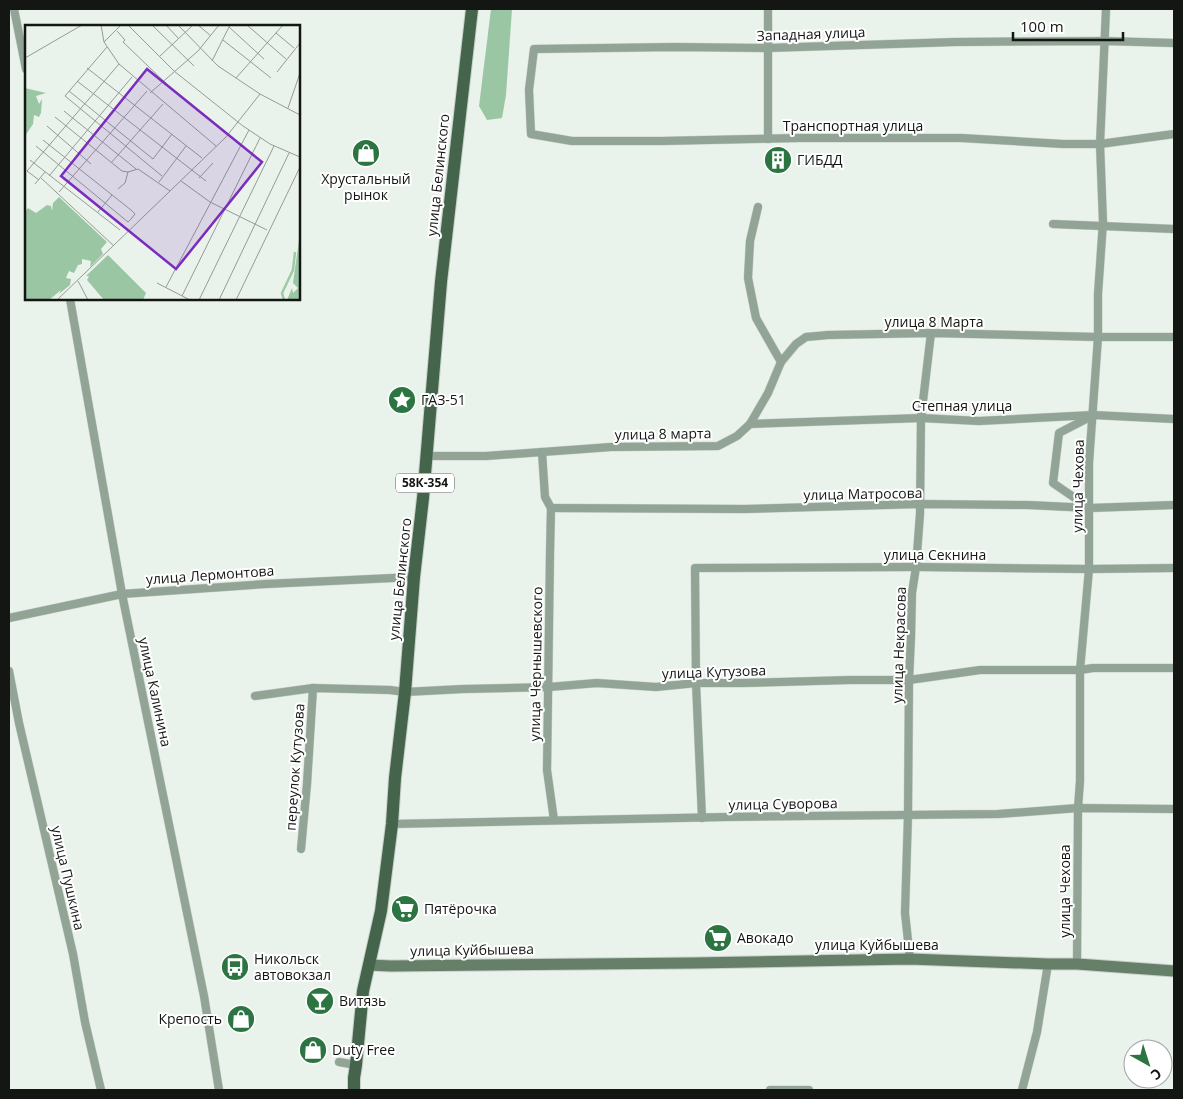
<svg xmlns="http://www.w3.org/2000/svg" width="1183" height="1099" font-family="'Open Sans',sans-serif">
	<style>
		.forest { fill: #9bc6a3 }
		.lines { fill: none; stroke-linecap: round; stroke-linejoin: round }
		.street-casing { stroke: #c8d0c8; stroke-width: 9 }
		.secondary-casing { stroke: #c8d0c8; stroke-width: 13 }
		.primary-casing { stroke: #c8d0c8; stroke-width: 14 }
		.street { stroke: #92a495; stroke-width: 8 }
		.secondary { stroke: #657f69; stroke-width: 11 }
		.primary { stroke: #44654b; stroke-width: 12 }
		.labels { text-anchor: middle; stroke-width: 4; stroke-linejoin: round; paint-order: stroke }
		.shield { fill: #fff; stroke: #5a5c5a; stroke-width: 1 }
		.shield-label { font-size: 12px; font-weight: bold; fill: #131613 }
		.street-label { font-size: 14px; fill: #131613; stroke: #fff }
		.poi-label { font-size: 14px; fill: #131613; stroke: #fff; text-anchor: start }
		.inset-river { fill: none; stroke: #9dc9a5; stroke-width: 2.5 }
		.inset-road { fill: none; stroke: #949b95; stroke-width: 1 }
		.view { fill: #7b2cbf; fill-opacity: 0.15; stroke: #7b2cbf; stroke-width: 2.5 }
		.inset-edge { fill: none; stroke: #131613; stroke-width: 2.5 }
	</style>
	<rect width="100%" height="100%" fill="#eaf3eb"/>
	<!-- forest -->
	<polygon class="forest" points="491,9 512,9 506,95 502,118 487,120 479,106"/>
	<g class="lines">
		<defs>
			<g id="street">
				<polyline points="14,9 26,69"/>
				<polyline points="1174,43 1105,41 955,42 768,48 674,47 534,49 529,90 531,134 572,141 661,141 799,138 961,138 1063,144 1100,144 1174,134"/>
				<polyline points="768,139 768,9"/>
				<polyline points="1053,224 1174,229"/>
				<polyline points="70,299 122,594 204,996 219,1090"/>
				<polyline points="781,362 796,344 806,337 828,335 931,333 1098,337 1174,337"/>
				<polyline points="750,424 921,418 979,421 1093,415 1174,419"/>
				<polyline points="542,452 545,497 551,508"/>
				<polyline points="427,456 486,456 611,447 718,446 737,436 750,424 768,393 781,362 756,318 748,278 750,241 758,207"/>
				<polyline points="1088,507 1053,483 1059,433 1090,417"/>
				<polyline points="551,508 745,509 920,504 1028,505 1090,508 1174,505"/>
				<polyline points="551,508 550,554 547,770 554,820"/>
				<polyline points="9,618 122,594 266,584 414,577"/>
				<polyline points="9,671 19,723 73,954 85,1022 101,1090"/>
				<polyline points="255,696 313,688 390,690 405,692 463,689 549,687 597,683 656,687 696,683 742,683 850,680 909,680 980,670 1080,670 1093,668 1174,668"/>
				<polyline points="702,818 696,683 695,568 916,567 1089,569 1174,568"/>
				<polyline points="392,824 726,817 998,814 1078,808 1174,809"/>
				<polyline points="301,849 307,784 313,688"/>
				<polyline points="910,959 905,913 908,815 909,680 911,637 912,593 916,567 920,514 921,418 931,333"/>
				<polyline points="1077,964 1078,808 1080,781 1080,670 1089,569 1089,463 1098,337 1098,294 1103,222 1100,144 1106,9"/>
				<polyline points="339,1062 356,1065"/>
				<polyline points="770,1090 809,1090"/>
				<polyline points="1022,1090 1037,1032 1048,964"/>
			</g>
			<polyline id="secondary" points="369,965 391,966 694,963 910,959 1048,964 1077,964 1174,971"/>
			<polyline id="primary" points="354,1090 354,1078 356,1065 363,991 381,911 392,824 395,778 405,692 414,577 423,498 441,282 472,9"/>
		</defs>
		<!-- street casing -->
		<use href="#street" class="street-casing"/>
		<!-- secondary casing -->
		<use href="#secondary" class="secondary-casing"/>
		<!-- primary casing -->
		<use href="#primary" class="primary-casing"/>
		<!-- street -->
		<use href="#street" class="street"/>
		<!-- secondary -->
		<use href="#secondary" class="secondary"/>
		<!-- primary -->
		<use href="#primary" class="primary"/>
	</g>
	<!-- icons -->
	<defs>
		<symbol id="shop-disc" viewBox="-11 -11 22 22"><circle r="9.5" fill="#2c7441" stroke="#fff"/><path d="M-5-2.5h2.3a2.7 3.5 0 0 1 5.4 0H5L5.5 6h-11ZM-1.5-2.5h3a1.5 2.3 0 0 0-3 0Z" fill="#fff"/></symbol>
		<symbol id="building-disc" viewBox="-11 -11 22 22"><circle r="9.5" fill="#2c7441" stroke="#fff"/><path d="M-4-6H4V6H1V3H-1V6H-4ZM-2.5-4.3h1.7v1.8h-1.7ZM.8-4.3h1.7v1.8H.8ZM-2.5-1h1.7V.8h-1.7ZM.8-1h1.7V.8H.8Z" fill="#fff"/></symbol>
		<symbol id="sight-disc" viewBox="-11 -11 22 22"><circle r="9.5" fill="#2c7441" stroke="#fff"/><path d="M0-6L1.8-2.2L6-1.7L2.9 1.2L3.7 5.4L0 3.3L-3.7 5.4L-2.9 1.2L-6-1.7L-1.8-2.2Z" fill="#fff"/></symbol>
		<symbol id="supermarket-disc" viewBox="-11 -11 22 22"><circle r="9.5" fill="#2c7441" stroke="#fff"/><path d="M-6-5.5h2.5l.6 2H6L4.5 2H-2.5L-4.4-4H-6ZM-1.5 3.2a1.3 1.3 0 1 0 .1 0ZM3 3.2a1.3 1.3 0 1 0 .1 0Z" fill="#fff"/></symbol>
		<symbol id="bus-disc" viewBox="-11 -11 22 22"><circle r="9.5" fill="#2c7441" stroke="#fff"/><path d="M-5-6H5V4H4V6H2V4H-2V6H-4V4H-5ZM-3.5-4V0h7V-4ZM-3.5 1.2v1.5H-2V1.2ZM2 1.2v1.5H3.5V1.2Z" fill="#fff"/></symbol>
		<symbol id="bar-disc" viewBox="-11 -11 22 22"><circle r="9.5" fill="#2c7441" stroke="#fff"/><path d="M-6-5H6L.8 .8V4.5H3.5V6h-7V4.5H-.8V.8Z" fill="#fff"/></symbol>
	</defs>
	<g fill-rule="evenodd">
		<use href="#shop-disc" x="350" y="137" width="32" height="32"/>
		<use href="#building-disc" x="762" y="144" width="32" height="32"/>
		<use href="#sight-disc" x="386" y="384" width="32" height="32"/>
		<use href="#supermarket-disc" x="389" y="893" width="32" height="32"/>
		<use href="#supermarket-disc" x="702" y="922" width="32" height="32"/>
		<use href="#bus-disc" x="219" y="951" width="32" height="32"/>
		<use href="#bar-disc" x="304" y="985" width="32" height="32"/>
		<use href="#shop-disc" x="225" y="1003" width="32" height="32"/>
		<use href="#shop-disc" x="297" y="1034" width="32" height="32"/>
	</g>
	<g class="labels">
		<!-- shield labels -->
		<rect class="shield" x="396" y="473.5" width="58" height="19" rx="4"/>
		<g class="shield-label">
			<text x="425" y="487">58К-354</text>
		</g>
		<!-- street labels -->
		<g class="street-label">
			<text transform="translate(811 34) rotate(-2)" y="5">Западная улица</text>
			<text x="853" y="131">Транспортная улица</text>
			<text transform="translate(438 175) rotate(-84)" y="5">улица Белинского</text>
			<text x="934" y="327">улица 8 Марта</text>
			<text x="962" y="411">Степная улица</text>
			<text transform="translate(663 434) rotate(-1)" y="5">улица 8 марта</text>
			<text transform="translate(1078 486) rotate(-89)" y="5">улица Чехова</text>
			<text transform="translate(863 494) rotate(-1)" y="5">улица Матросова</text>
			<text x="935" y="560">улица Секнина</text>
			<text transform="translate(210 575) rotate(-4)" y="5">улица Лермонтова</text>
			<text transform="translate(400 579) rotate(-84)" y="5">улица Белинского</text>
			<text transform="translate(899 645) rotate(-88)" y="5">улица Некрасова</text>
			<text transform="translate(536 664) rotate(-89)" y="5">улица Чернышевского</text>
			<text transform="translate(714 672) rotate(-2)" y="5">улица Кутузова</text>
			<text transform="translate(155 692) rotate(78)" y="5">улица Калинина</text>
			<text transform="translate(295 767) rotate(-86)" y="5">переулок Кутузова</text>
			<text transform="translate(783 804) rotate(-1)" y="5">улица Суворова</text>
			<text transform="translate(68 878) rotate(77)" y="5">улица Пушкина</text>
			<text transform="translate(1065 891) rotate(-90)" y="5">улица Чехова</text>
			<text x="877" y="950">улица Куйбышева</text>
			<text transform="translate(472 950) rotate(-1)" y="5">улица Куйбышева</text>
		</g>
		<!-- poi labels -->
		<g class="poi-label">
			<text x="797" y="165">ГИБДД</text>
			<text x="366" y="184" text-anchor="middle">Хрустальный<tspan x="366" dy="16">рынок</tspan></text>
			<text x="421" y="405">ГАЗ-51</text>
			<text x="424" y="914">Пятёрочка</text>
			<text x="737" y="943">Авокадо</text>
			<text x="254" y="964">Никольск<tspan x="254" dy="16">автовокзал</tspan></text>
			<text x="339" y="1006">Витязь</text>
			<text x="222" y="1024" text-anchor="end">Крепость</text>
			<text x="332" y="1055">Duty Free</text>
		</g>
	</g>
	<!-- overview -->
	<g transform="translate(25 25)">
		<rect width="275" height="275" fill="#eaf3eb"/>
		<path d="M 0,63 L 21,68 L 11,71 L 14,79 L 17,74 L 16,88 L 14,92 L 9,90 L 8,99 L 0,111 ZM 34,172 L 82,217 L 76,224 L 78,229 L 65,242 L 66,236 L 57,234 L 57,239 L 53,240 L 49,248 L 44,246 L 41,253 L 46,254 L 45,260 L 34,269 L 36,265 L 24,275 L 0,275 L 0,187 L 3,183 L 11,188 L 22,180 L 26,181 L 27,186 L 28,178 ZM 275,208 L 275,275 L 262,275 L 267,263 L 268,268 L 273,263 L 268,258 ZM 83,230 L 121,268 L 118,275 L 79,275 L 62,255 L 64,251 L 61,251 Z" fill="#9bc6a3"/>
		<path class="inset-river" d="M 259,275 L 257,268 L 268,245 L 270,227"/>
		<path class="inset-road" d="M 76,0 L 79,17 L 94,39 L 191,121M 103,0 L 149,46 L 218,101 L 245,119 L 275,132M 127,0 L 169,41M 141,0 L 153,13M 153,0 L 193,41 L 235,69 L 275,90M 173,0 L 186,11M 222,0 L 261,34M 204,2 L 239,34M 92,6 L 100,15 L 98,17 L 150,67 L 203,109M 251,8 L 269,23M 198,15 L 246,53M 79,17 L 96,0M 82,22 L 40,71 L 137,151M 134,32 L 168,0M 0,33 L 57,0M 187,36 L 205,0M 62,43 L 177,133M 252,47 L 275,18M 211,53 L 258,0M 52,56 L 181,156M 44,66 L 128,134 L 147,109M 125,68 L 173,26 L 194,0M 263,83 L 275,48M 39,86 L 111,144M 30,92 L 97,146 L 103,147M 22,101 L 66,139M 11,121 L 103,197 L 106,194 L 110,189 L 106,185 L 18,115M 5,135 L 95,205M 86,138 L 138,79M 24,151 L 107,52M 16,153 L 89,221M 174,153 L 188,138M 14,155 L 2,146 L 94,39M 156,156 L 185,177 L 242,205M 134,157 L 161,121M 10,159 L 20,147M 93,164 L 100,158 L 103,147 L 113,144 L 145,166M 34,167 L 122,66M 73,187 L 87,170M 53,256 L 63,275M 132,258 L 165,275M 141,262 L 224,105M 157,271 L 235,113M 32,275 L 201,112 L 235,69M 174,275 L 249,121M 194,275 L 264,128M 211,275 L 275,142"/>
		<path class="view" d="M 122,44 L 237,137 L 151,244 L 36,151 Z"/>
		<rect width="275" height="275" class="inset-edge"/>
	</g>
	<!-- border -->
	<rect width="1183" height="1099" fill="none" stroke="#131613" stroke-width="20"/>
	<!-- north arrow -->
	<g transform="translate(1148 1064) rotate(141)"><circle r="24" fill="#ffffff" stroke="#a1a2a1"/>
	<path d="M0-4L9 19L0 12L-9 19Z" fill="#2c7441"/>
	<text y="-8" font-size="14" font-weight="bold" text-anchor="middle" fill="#131613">С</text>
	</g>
	<!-- scale -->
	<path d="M1013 32v8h110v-8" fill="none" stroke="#131613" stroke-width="2.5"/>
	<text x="1020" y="32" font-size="15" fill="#131613" stroke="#ffffff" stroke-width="4" paint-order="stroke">100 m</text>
</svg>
